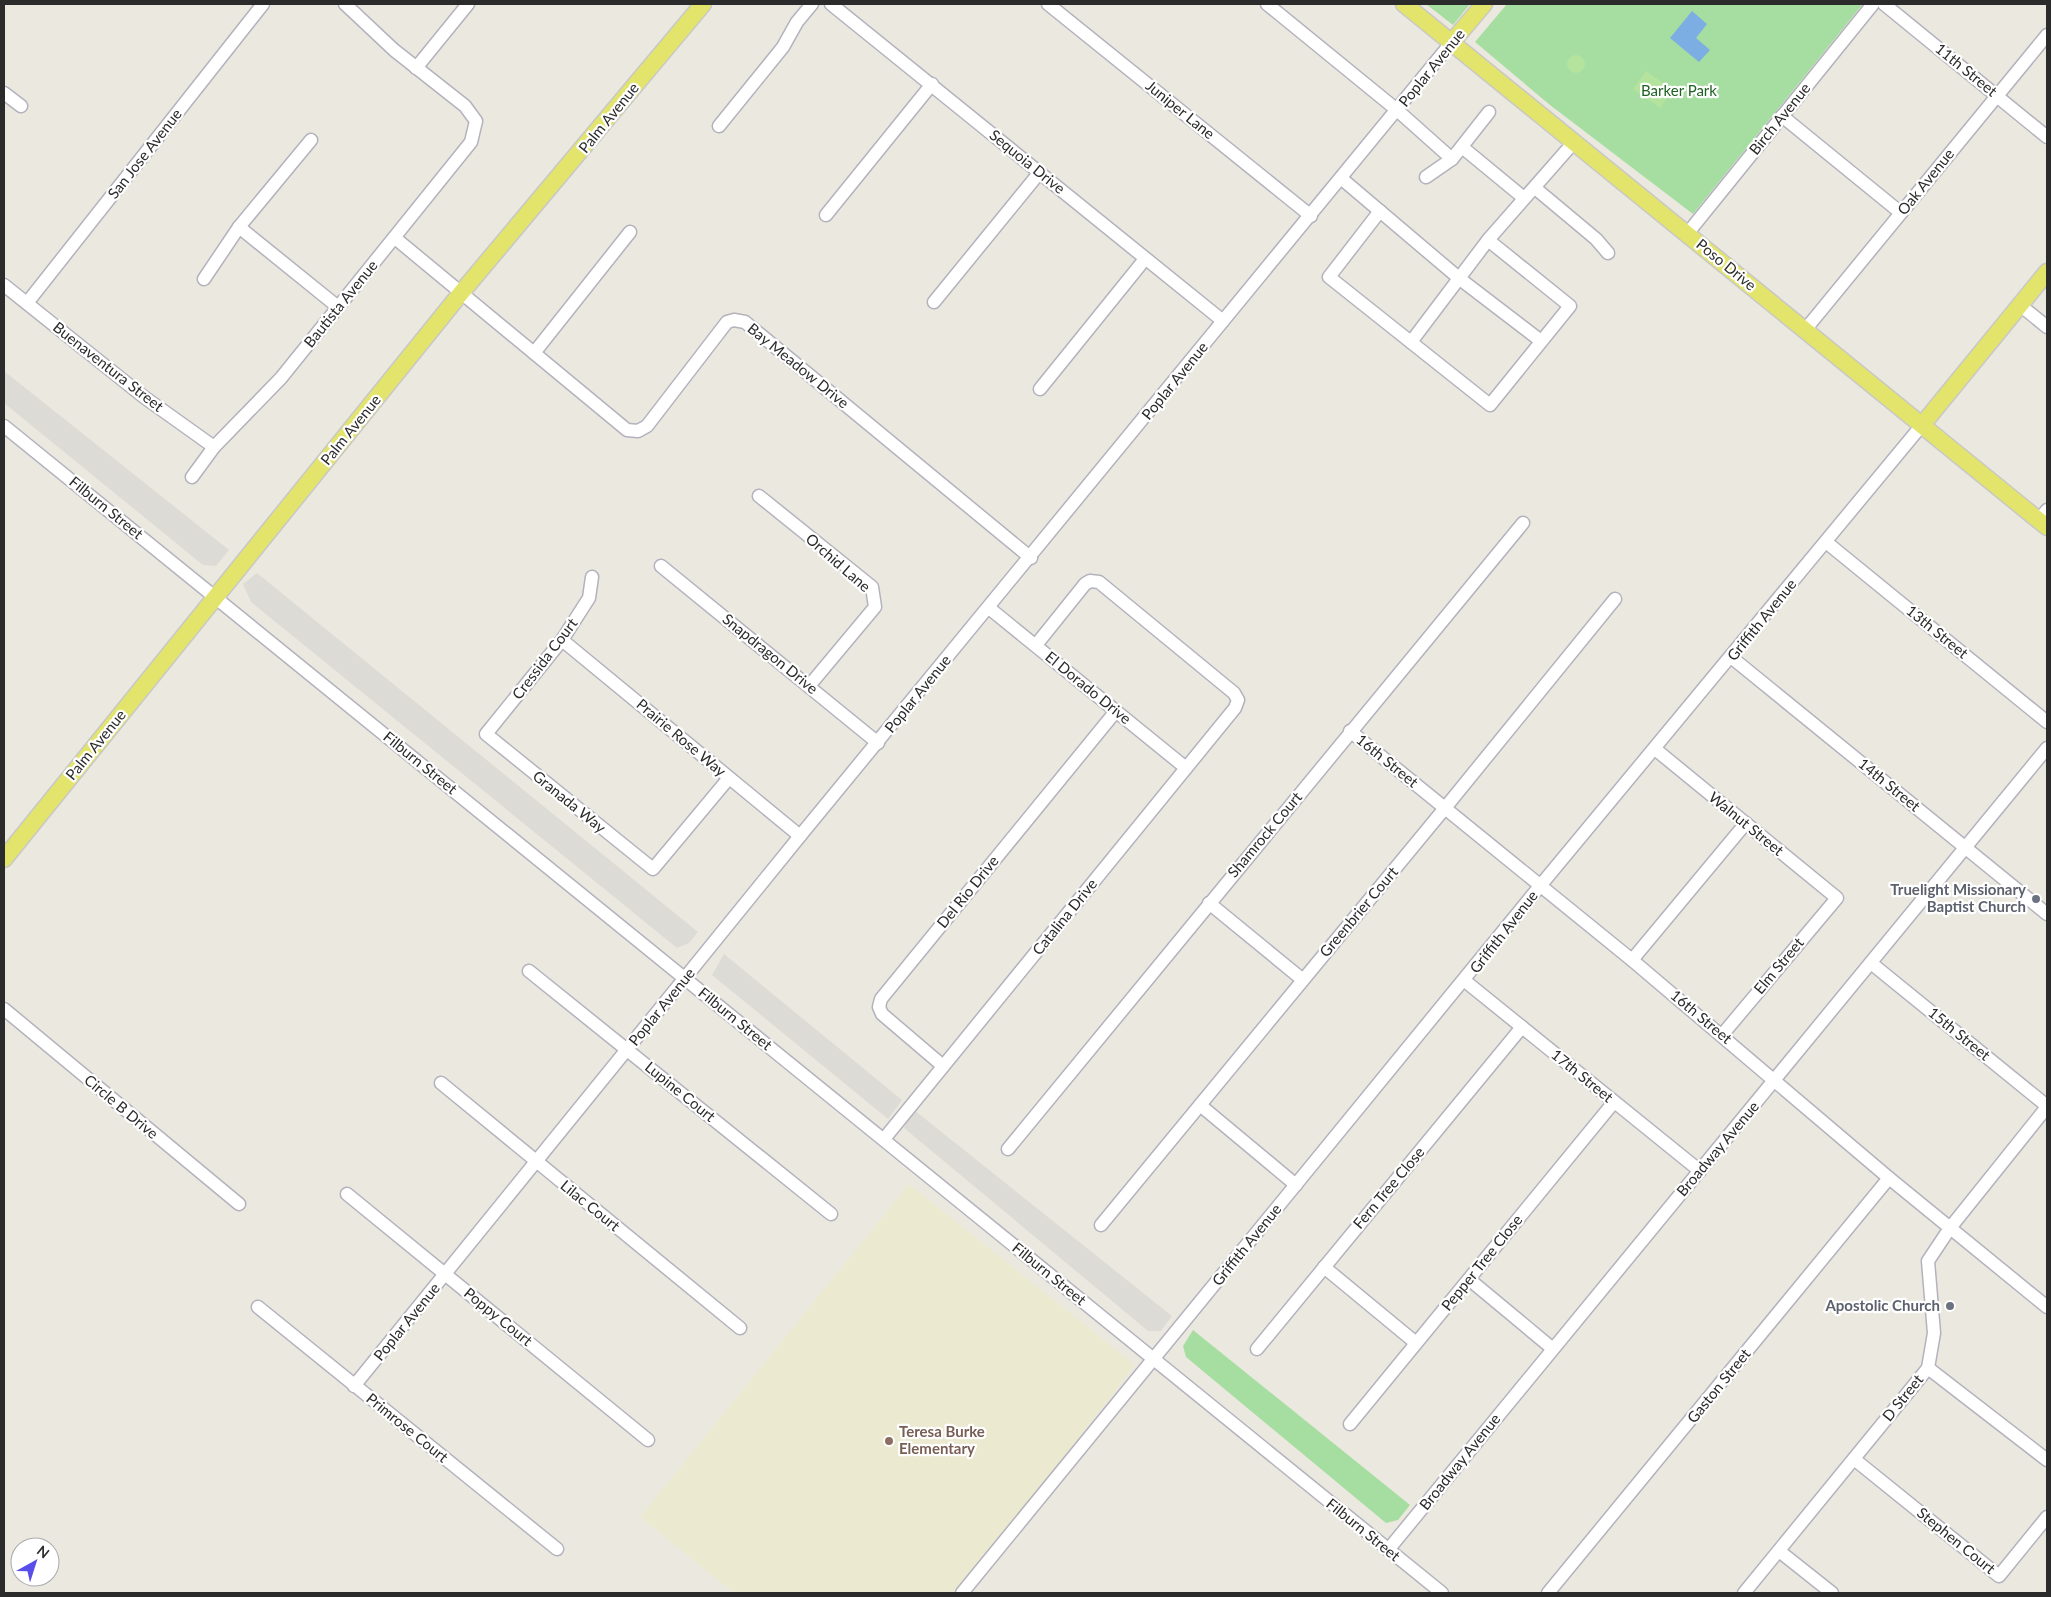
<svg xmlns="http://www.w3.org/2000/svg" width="2051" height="1597" font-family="Lato,sans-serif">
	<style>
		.education { fill: #ebe9d0 }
		.green { fill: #a6dda0 }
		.pitch { fill: #b4e39d }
		.plaza { fill: #dcdbd5 }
		.water { fill: #7caee3 }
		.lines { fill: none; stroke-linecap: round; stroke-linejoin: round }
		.minor-casing { stroke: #b3b2bd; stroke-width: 15 }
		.major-casing { stroke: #c8c8c8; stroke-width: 19 }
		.minor { stroke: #fff; stroke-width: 12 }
		.major { stroke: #e2e46b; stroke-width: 16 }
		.worship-dot { fill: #6b7280; stroke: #fff; stroke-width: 2 }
		.education-dot { fill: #8d6e63; stroke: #fff; stroke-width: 2 }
		.labels { text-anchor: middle; stroke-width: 4.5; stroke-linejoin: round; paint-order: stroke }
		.street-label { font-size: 15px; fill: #2b2b2b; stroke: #fff }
		.park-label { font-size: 15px; fill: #216224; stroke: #fff }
		.worship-label { font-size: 15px; font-weight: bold; fill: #5b616d; stroke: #fff; text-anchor: end }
		.education-label { font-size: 15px; font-weight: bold; fill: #785e54; stroke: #fff; text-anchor: start }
	</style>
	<rect width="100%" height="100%" fill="#ebe9df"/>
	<!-- education -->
	<polygon class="education" points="909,1184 1135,1365 958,1593 734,1593 640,1517"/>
	<!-- green -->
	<g class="green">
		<polygon points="1426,4 1470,4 1453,25"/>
		<polygon points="1507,4 1861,4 1862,5 1693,214 1550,105 1475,42"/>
		<polygon points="1193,1330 1410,1505 1398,1520 1386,1523 1186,1357 1183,1346"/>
	</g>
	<!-- pitch -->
	<g class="pitch">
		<circle cx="1576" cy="64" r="9"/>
		<polygon points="1646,71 1673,90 1660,108 1633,89"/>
	</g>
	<!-- plaza -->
	<g class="plaza">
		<polygon points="4,371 229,550 216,566 203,565 4,403"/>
		<polygon points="257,573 698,932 689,943 677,948 251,602 243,584"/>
		<polygon points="724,954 902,1100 888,1119 712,975"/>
		<polygon points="914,1110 1172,1316 1161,1331 1148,1331 904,1128"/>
	</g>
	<!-- water -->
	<polygon class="water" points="1692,11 1707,24 1696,38 1710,50 1699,62 1670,38"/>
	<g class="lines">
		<defs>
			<g id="minor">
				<polyline points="831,4 1223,321"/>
				<polyline points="1048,4 1311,216"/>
				<polyline points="1267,4 1397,110 1452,159"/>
				<polyline points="1884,4 2047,137"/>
				<polyline points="416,68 468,4"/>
				<polyline points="4,93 21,106"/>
				<polyline points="1782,116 1901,213"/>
				<polyline points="719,126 783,47 797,22 812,4"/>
				<polyline points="1462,147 1524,198"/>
				<polyline points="1426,177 1452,159 1489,112"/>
				<polyline points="1342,179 1460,279 1541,341"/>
				<polyline points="1535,188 1596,239 1608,253"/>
				<polyline points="1380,211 1329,277 1490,405 1570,306 1488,240"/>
				<polyline points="826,215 932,84"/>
				<polyline points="239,227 338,307"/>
				<polyline points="1687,234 1873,4"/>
				<polyline points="395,238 627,430 638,431 647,426 727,322 734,320 745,322 1031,558"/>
				<polyline points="204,279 239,227 311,140"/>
				<polyline points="4,285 144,397 214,447"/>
				<polyline points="934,302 1040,172"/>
				<polyline points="27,303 263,4"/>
				<polyline points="2020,305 2047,327"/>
				<polyline points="1805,330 2047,35"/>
				<polyline points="1411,342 1488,240 1574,142"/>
				<polyline points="534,353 630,232"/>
				<polyline points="1040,389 1145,259"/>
				<polyline points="4,426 1442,1593"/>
				<polyline points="192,477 214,447 281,378 471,142 476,121 465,106 394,50 345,4"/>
				<polyline points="759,496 872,587 875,607 809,686"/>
				<polyline points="2039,520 2047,510"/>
				<polyline points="1826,542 2047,722"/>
				<polyline points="661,566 878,743"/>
				<polyline points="592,577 589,598 562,640 486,734 653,869 729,778"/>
				<polyline points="989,608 1186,768"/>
				<polyline points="562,640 800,836"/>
				<polyline points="1731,657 2047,914"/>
				<polyline points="1350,731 1632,960 1889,1178 2047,1307"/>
				<polyline points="1655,749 1837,898 1722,1035"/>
				<polyline points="1209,903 1303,980"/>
				<polyline points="1632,960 1746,823"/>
				<polyline points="1871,963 2047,1106"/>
				<polyline points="529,971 831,1214"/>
				<polyline points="1465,981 1700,1171"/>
				<polyline points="4,1009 239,1204"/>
				<polyline points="943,1066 882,1014 879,1007 881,999 1116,711"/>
				<polyline points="441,1083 740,1328"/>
				<polyline points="1200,1105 1296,1185"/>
				<polyline points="884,1139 1235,708 1238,700 1234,693 1099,582 1090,581 1085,584 1036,645"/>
				<polyline points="1008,1149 1523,523"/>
				<polyline points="347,1194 648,1440"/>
				<polyline points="1101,1225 1445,808 1615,599"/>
				<polyline points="1324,1267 1416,1343"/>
				<polyline points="1470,1280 1553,1349"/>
				<polyline points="258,1307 557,1549"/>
				<polyline points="1257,1349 1522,1027"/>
				<polyline points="1928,1368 2047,1460"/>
				<polyline points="354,1386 800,836 1452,42"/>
				<polyline points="1350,1424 1614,1102"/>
				<polyline points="1854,1459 1999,1576 2047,1517"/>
				<polyline points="1388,1550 2047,748"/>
				<polyline points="1779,1551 1832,1593"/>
				<polyline points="962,1593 1540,886 1922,425"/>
				<polyline points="1548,1593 1889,1178"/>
				<polyline points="1744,1593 1928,1368 1934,1333 1928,1261 1950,1228 2047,1107"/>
			</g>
			<g id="major">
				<polyline points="1404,4 2047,527"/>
				<polyline points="1452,42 1484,4"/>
				<polyline points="1922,425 2047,272"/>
				<polyline points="4,859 461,293 703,4"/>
			</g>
		</defs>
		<!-- minor casing -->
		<use href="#minor" class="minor-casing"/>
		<!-- major casing -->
		<use href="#major" class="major-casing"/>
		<!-- minor -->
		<use href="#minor" class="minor"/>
		<!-- major -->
		<use href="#major" class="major"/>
	</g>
	<!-- markers -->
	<g class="worship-dot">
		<circle cx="2036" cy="899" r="5"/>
		<circle cx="1950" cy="1306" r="5"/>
	</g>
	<circle class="education-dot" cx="889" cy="1441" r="5"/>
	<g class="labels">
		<!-- street labels -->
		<g class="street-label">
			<text transform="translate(1432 68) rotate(-51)" y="5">Poplar Avenue</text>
			<text transform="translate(1966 70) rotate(39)" y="5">11th Street</text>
			<text transform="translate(1180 110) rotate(39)" y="5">Juniper Lane</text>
			<text transform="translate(609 118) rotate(-51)" y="5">Palm Avenue</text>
			<text transform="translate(1780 119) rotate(-51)" y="5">Birch Avenue</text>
			<text transform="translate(145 154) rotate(-52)" y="5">San Jose Avenue</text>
			<text transform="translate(1027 162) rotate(39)" y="5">Sequoia Drive</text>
			<text transform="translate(1926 182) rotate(-51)" y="5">Oak Avenue</text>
			<text transform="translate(1726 265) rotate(39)" y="5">Poso Drive</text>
			<text transform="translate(341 304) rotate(-51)" y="5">Bautista Avenue</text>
			<text transform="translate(798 366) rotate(39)" y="5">Bay Meadow Drive</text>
			<text transform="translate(108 367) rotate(38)" y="5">Buenaventura Street</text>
			<text transform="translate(1175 381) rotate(-51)" y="5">Poplar Avenue</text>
			<text transform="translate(351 430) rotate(-51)" y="5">Palm Avenue</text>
			<text transform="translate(106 508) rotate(39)" y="5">Filburn Street</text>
			<text transform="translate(838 563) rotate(41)" y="5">Orchid Lane</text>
			<text transform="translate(1762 620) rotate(-51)" y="5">Griffith Avenue</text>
			<text transform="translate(1937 632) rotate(39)" y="5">13th Street</text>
			<text transform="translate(770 654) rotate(39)" y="5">Snapdragon Drive</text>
			<text transform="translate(545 659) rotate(-53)" y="5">Cressida Court</text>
			<text transform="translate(1088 688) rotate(39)" y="5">El Dorado Drive</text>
			<text transform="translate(918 694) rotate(-51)" y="5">Poplar Avenue</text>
			<text transform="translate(681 738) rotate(40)" y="5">Prairie Rose Way</text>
			<text transform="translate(96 745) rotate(-51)" y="5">Palm Avenue</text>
			<text transform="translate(1387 761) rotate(39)" y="5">16th Street</text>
			<text transform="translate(420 763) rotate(39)" y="5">Filburn Street</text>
			<text transform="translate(1889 785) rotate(39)" y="5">14th Street</text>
			<text transform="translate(569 802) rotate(39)" y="5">Granada Way</text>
			<text transform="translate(1746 824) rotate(39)" y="5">Walnut Street</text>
			<text transform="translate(1265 835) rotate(-50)" y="5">Shamrock Court</text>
			<text transform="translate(968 892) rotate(-51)" y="5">Del Rio Drive</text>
			<text transform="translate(1359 912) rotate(-50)" y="5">Greenbrier Court</text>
			<text transform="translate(1065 917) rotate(-51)" y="5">Catalina Drive</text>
			<text transform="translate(1504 932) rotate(-52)" y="5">Griffith Avenue</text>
			<text transform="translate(1779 966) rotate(-50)" y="5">Elm Street</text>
			<text transform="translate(662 1007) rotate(-51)" y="5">Poplar Avenue</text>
			<text transform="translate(1701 1017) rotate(40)" y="5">16th Street</text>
			<text transform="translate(735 1019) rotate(39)" y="5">Filburn Street</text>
			<text transform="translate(1959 1034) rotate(39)" y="5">15th Street</text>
			<text transform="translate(1582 1076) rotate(39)" y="5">17th Street</text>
			<text transform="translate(680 1092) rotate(39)" y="5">Lupine Court</text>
			<text transform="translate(121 1107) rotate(40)" y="5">Circle B Drive</text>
			<text transform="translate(1718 1149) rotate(-50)" y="5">Broadway Avenue</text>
			<text transform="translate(1389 1188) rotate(-50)" y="5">Fern Tree Close</text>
			<text transform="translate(590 1206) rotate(39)" y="5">Lilac Court</text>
			<text transform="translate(1247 1245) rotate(-51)" y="5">Griffith Avenue</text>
			<text transform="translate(1482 1263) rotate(-51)" y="5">Pepper Tree Close</text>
			<text transform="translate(1049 1274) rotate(39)" y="5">Filburn Street</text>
			<text transform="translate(498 1317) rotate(39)" y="5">Poppy Court</text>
			<text transform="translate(407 1322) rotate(-51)" y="5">Poplar Avenue</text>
			<text transform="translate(1719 1386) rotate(-51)" y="5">Gaston Street</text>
			<text transform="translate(1903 1398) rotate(-51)" y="5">D Street</text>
			<text transform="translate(407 1428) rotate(39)" y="5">Primrose Court</text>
			<text transform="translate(1460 1462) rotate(-51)" y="5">Broadway Avenue</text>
			<text transform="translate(1363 1530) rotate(39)" y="5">Filburn Street</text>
			<text transform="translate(1956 1541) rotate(39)" y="5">Stephen Court</text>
		</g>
		<!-- park labels -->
		<g class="park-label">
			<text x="1679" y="96">Barker Park</text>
		</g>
		<!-- worship labels -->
		<g class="worship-label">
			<text x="2026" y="895">Truelight Missionary<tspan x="2026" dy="17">Baptist Church</tspan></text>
			<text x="1940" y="1311">Apostolic Church</text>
		</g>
		<!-- education labels -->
		<g class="education-label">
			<text x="899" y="1437">Teresa Burke<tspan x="899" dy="17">Elementary</tspan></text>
		</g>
	</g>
	<!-- border -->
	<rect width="2051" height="1597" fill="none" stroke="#2b2b2b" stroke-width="10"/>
	<!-- north arrow -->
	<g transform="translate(35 1562) rotate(39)"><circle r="24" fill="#ffffff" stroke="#aaaaaa"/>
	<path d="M0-4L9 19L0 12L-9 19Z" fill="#584ee9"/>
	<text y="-8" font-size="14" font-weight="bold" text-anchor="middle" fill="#2b2b2b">N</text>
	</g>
</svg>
